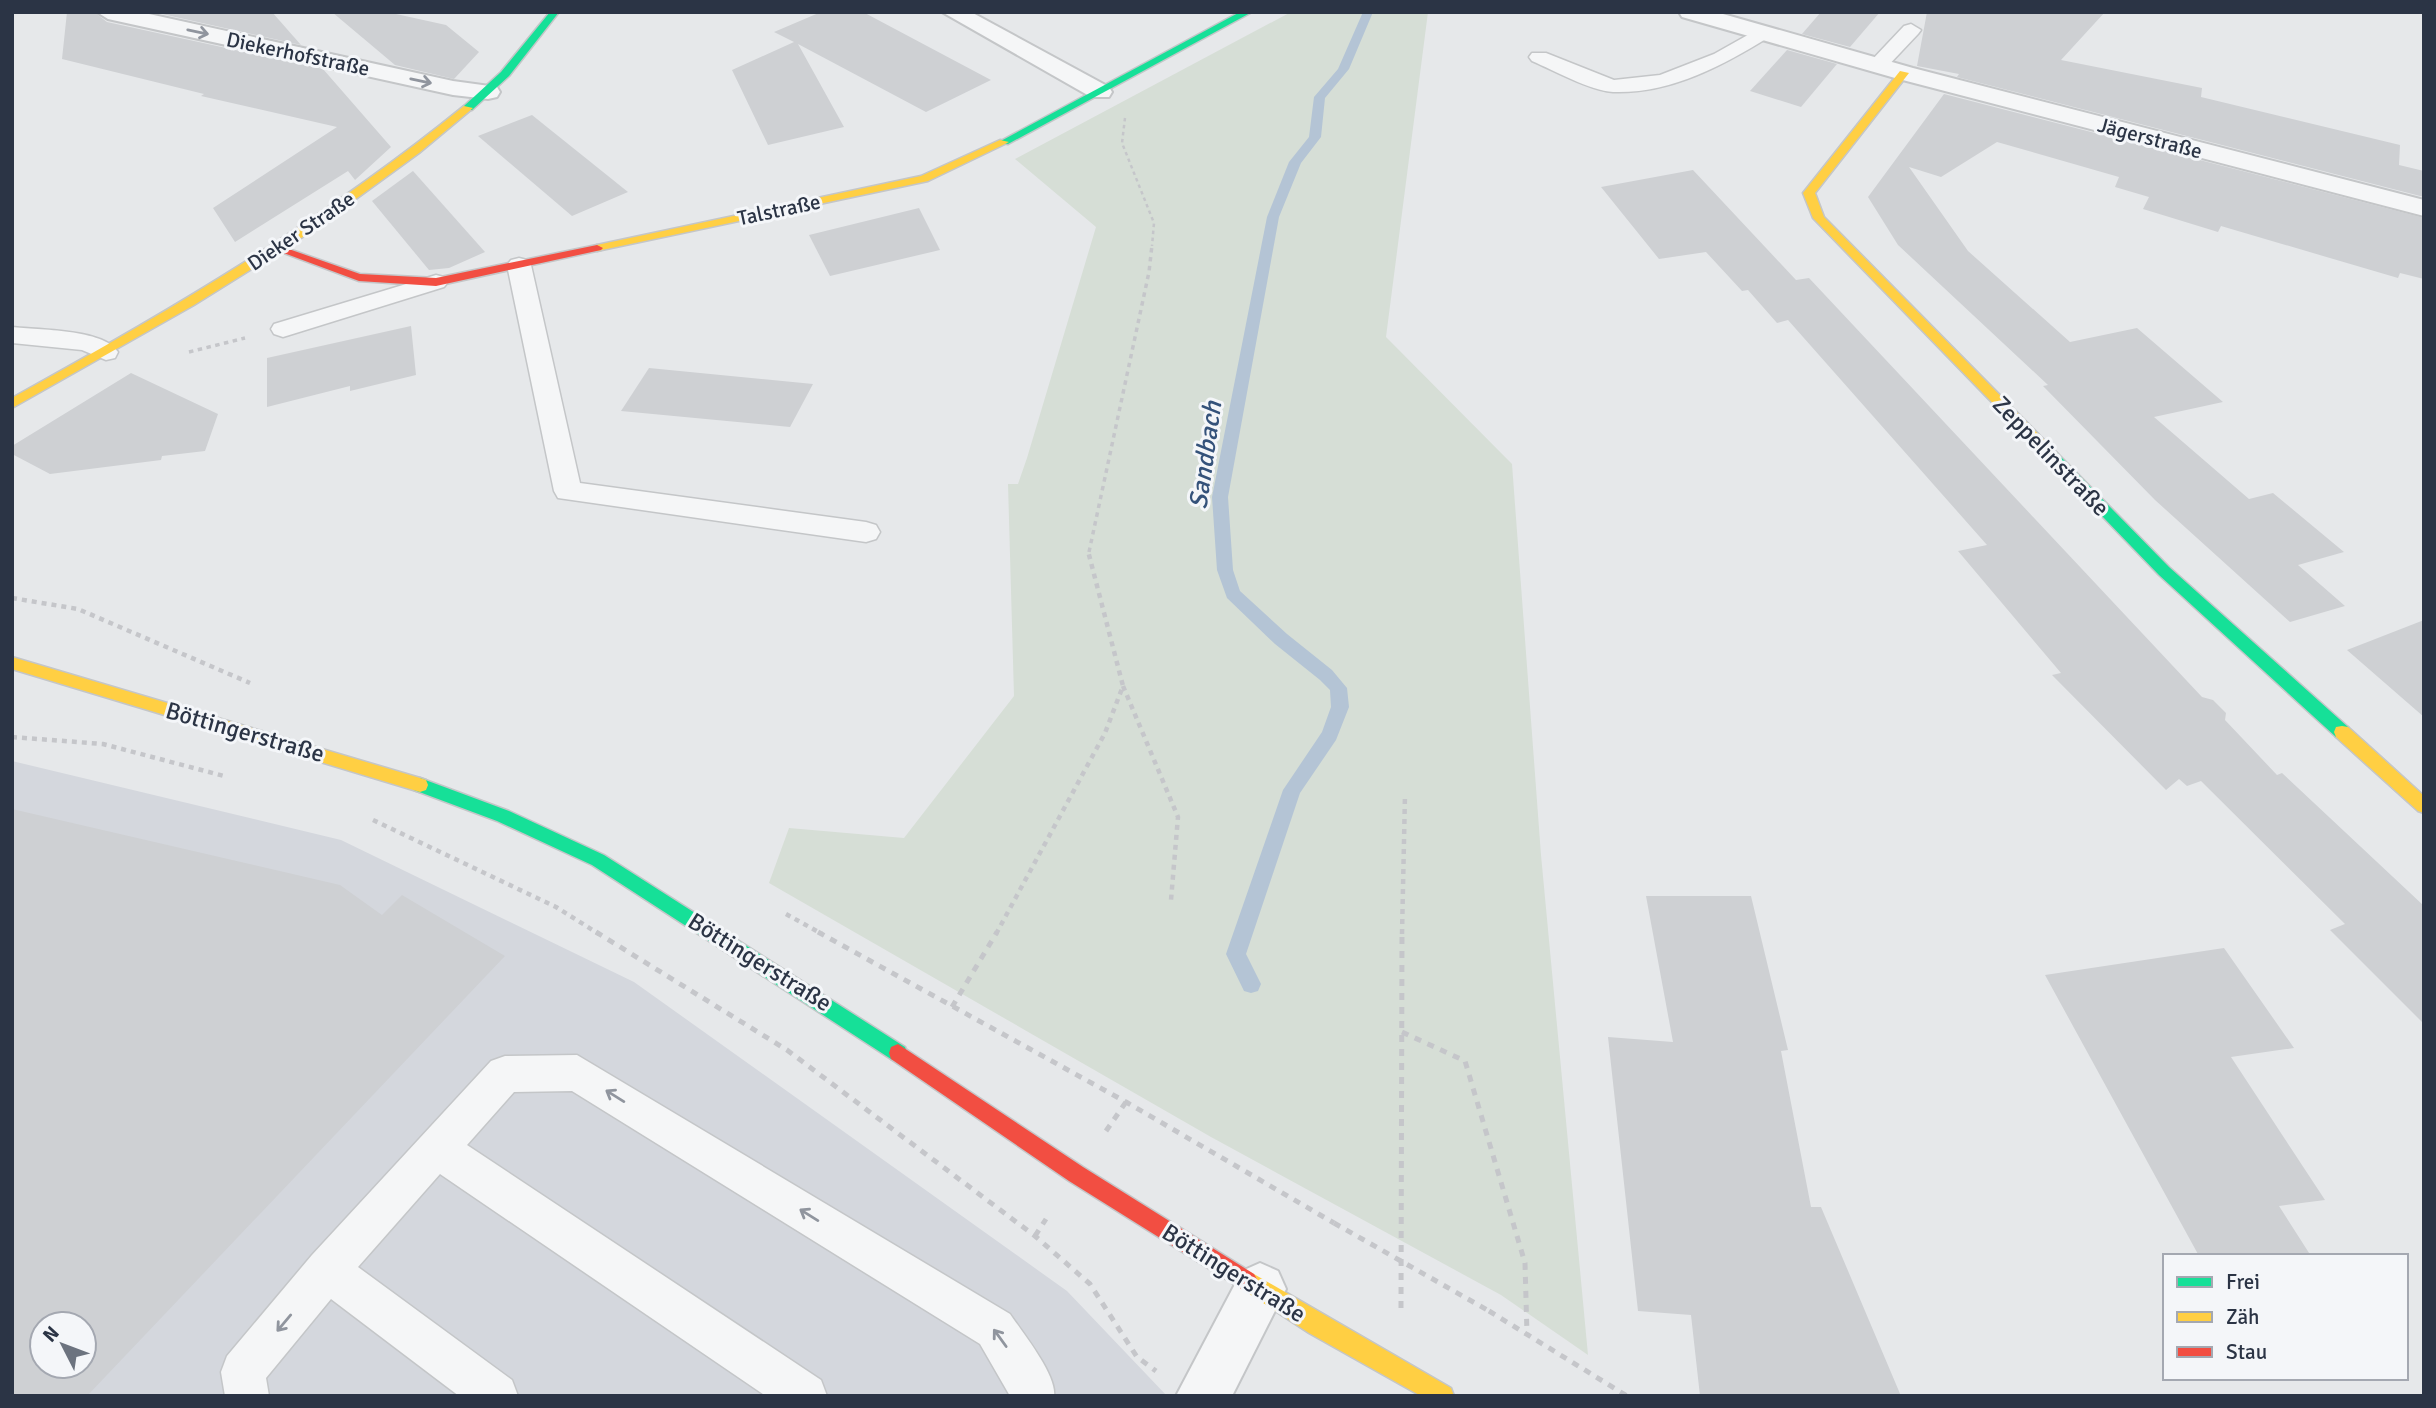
<svg xmlns="http://www.w3.org/2000/svg" width="2436" height="1408" font-family="Signika,sans-serif">
	<style>
		.built { fill: #d4d7dd; fill-rule: evenodd }
		.green { fill: #d6ded6 }
		.lines { fill: none; stroke-linecap: round; stroke-linejoin: round }
		.stream { fill: #b4c4d5; fill-rule: evenodd }
		.building { fill: #ced0d3; fill-rule: evenodd }
		.lane-casing { stroke: #c4c6c8; stroke-width: 3 }
		.street-casing { stroke: #c4c6c8; stroke-width: 4 }
		.fast-casing { stroke: #c4c6c8; stroke-width: 3 }
		.slow-casing { stroke: #c4c6c8; stroke-width: 3 }
		.jam-casing { stroke: #c4c6c8; stroke-width: 3 }
		.path-far3 { stroke: #c5c6ca; stroke-width: 2.5; stroke-dasharray: 3.5 3.5; stroke-linecap: butt }
		.path-far2 { stroke: #c5c6ca; stroke-width: 3.5; stroke-dasharray: 4.5 4.5; stroke-linecap: butt }
		.path-far1 { stroke: #c5c6ca; stroke-width: 4.5; stroke-dasharray: 5 5; stroke-linecap: butt }
		.path { stroke: #c5c6ca; stroke-width: 5; stroke-dasharray: 7 7; stroke-linecap: butt }
		.lane { fill: #f5f6f7; fill-rule: evenodd }
		.street { fill: #f5f6f7; fill-rule: evenodd }
		.fast { fill: #16e098; fill-rule: evenodd }
		.slow { fill: #ffcf43; fill-rule: evenodd }
		.jam { fill: #f24e42; fill-rule: evenodd }
		.path-bridge { stroke: #c5c6ca; stroke-width: 5; stroke-dasharray: 7 7; stroke-linecap: butt }
		.oneway { stroke: #90959e }
		.labels { text-anchor: middle; stroke-width: 6; stroke-linejoin: round; paint-order: stroke }
		.far-street-label { font-size: 21px; fill: #2b3445; stroke: #f4f6f9 }
		.street-label { font-size: 24px; fill: #2b3445; stroke: #f4f6f9 }
		.water-label { font-size: 26px; font-style: italic; fill: #34527a; stroke: #f4f6f9 }
	</style>
	<rect width="100%" height="100%" fill="#e6e8ea"/>
	<!-- built -->
	<path class="built" d="M 12,761 L 341,840 L 634,982 L 1067,1291 L 1167,1396 L 12,1396 ZM 42,1324 L 84,1324 L 84,1366 L 42,1366 Z"/>
	<!-- green -->
	<polygon class="green" points="1291,12 1428,12 1386,337 1512,464 1541,855 1588,1355 1501,1295 1211,1137 769,883 789,828 904,838 1014,696 1008,484 1018,484 1027,458 1096,227 1015,159"/>
	<g class="lines">
		<!-- stream -->
		<polygon class="stream" points="1363,12 1373,12 1349,69 1325,98 1321,137 1301,163 1279,217 1228,497 1233,570 1240,591 1287,634 1332,670 1347,688 1349,707 1336,740 1300,793 1246,954 1261,984 1258,991 1251,993 1244,991 1226,954 1283,790 1322,732 1331,707 1330,690 1320,680 1275,644 1227,598 1217,570 1212,497 1267,217 1289,162 1309,137 1314,97 1338,69"/>
	</g>
	<!-- building -->
	<g class="building">
		<polygon points="67,12 94,12 107,22 323,69 391,147 355,180 348,171 235,242 213,208 337,127 201,96 204,94 62,59"/>
		<polygon points="153,12 272,12 301,45"/>
		<polygon points="332,12 387,12 446,25 479,52 454,79 395,65"/>
		<polygon points="821,12 863,12 991,80 926,112 798,44 844,127 768,145 732,70 794,42 774,32"/>
		<polygon points="1821,12 1880,12 1850,47 1802,34"/>
		<polygon points="1927,12 2105,12 2061,60 2202,88 2201,97 2400,145 2399,165 2424,171 2424,197 1957,77 1959,74 1917,66"/>
		<polygon points="1787,50 1837,64 1801,107 1750,91"/>
		<polygon points="1944,94 2424,218 2424,279 2400,273 2398,278 2221,226 2218,232 2143,209 2149,197 2115,187 2119,177 1997,142 1941,177 1909,167 1968,251 2070,342 2137,328 2223,402 2154,417 2249,499 2273,493 2344,552 2298,565 2345,606 2290,622 2155,500 2043,386 2048,385 1898,245 1868,197"/>
		<polygon points="532,115 628,192 572,216 478,136"/>
		<polygon points="1693,170 1796,280 1809,278 2202,697 2213,700 2226,713 2225,720 2277,775 2282,773 2424,906 2424,1024 2330,930 2345,924 2201,781 2187,786 2179,779 2166,790 2052,675 2061,673 1958,551 1987,545 1788,320 1777,323 1748,290 1742,291 1706,252 1659,259 1601,187"/>
		<polygon points="413,171 485,252 449,268 429,270 372,201"/>
		<polygon points="919,208 940,250 830,276 809,235"/>
		<polygon points="411,326 416,375 350,391 350,386 267,407 267,358"/>
		<polygon points="649,368 813,384 790,427 621,411"/>
		<polygon points="131,373 218,414 205,451 162,456 161,460 50,474 12,454 12,446"/>
		<polygon points="2424,620 2424,717 2347,650"/>
		<path d="M 12,809 L 340,885 L 382,915 L 402,895 L 505,956 L 87,1396 L 12,1396 ZM 42,1324 L 84,1324 L 84,1366 L 42,1366 Z"/>
		<polygon points="1646,896 1751,896 1788,1050 1781,1051 1811,1207 1821,1207 1901,1396 1700,1396 1691,1315 1638,1311 1608,1037 1673,1042"/>
		<polygon points="2224,948 2294,1048 2231,1057 2325,1200 2279,1206 2311,1256 2199,1256 2045,975"/>
	</g>
	<g class="lines">
		<defs>
			<g id="lane">
				<polygon points="1911,24 1921,30 1918,34 1884,70 1870,70 1867,66 1870,62 1904,26"/>
				<path d="M 1762,27 L 1772,33 L 1769,37 C 1722,66 1670,94 1613,92 C 1591,91 1553,70 1532,61 L 1529,57 L 1532,53 L 1546,53 L 1614,80 L 1660,75 L 1714,54 Z"/>
				<polygon points="519,258 527,260 531,265 580,483 866,522 876,525 880,532 876,539 866,542 558,498 554,491 507,265 511,260"/>
				<polygon points="436,275 444,277 448,282 444,287 283,337 274,334 271,329 274,324"/>
				<path d="M 12,327 C 38,330 104,329 118,352 L 115,358 L 106,360 L 82,350 L 12,343 Z"/>
				<path d="M 577,1055 L 1010,1314 C 1022,1332 1057,1375 1054,1396 L 1010,1396 L 980,1344 L 572,1091 L 514,1092 L 467,1145 L 821,1380 L 827,1396 L 766,1396 L 440,1174 L 358,1267 L 512,1380 L 518,1396 L 459,1396 L 331,1299 L 266,1378 L 269,1396 L 225,1396 L 221,1372 L 227,1356 L 312,1255 L 491,1061 L 505,1056 Z"/>
			</g>
			<g id="street">
				<polygon points="97,12 140,12 453,81 497,87 500,92 497,97 488,99 453,95 108,19"/>
				<polygon points="942,12 971,12 1109,87 1112,92 1109,97 1091,97"/>
				<polygon points="1679,12 1716,12 1913,68 2424,200 2424,216 1895,78 1682,17"/>
				<polygon points="1260,1263 1278,1271 1286,1289 1232,1396 1176,1396 1242,1271"/>
			</g>
			<g id="fast">
				<polygon points="550,12 559,12 509,76 472,110 464,110 464,106 501,72"/>
				<polygon points="1240,12 1252,12 1008,144 999,142"/>
				<polygon points="2052,451 2057,453 2169,567 2348,727 2350,732 2348,737 2336,737 2159,575 2047,459 2045,456 2047,453"/>
				<polygon points="420,778 509,811 604,855 905,1047 907,1053 905,1059 898,1062 891,1059 592,865 497,821 414,790 412,785 414,780"/>
			</g>
			<g id="slow">
				<polygon points="1900,71 1909,73 1815,193 1824,217 2057,453 2059,456 2057,459 2047,459 1813,218 1803,193"/>
				<path d="M 464,106 L 473,108 L 419,153 L 309,233 L 194,305 L 12,408 L 12,398 C 170,311 324,220 464,106 Z"/>
				<polygon points="1000,140 1009,142 928,181 597,251 591,248 597,245 921,176"/>
				<polygon points="12,657 420,778 426,780 428,785 426,790 420,792 12,669"/>
				<polygon points="2342,726 2348,727 2424,796 2424,813 2418,811 2336,737 2334,732 2336,727"/>
				<polygon points="1247,1270 1451,1388 1454,1396 1421,1396 1309,1333 1240,1288 1236,1281 1240,1274"/>
			</g>
			<g id="jam">
				<polygon points="597,245 603,248 601,250 436,286 359,281 273,249 283,247 360,274 436,278"/>
				<polygon points="898,1044 1083,1167 1254,1274 1258,1281 1254,1288 1247,1292 1240,1288 1069,1181 891,1059 889,1053 891,1047"/>
			</g>
		</defs>
		<!-- lane casing -->
		<use href="#lane" class="lane-casing"/>
		<!-- street casing -->
		<use href="#street" class="street-casing"/>
		<!-- fast casing -->
		<use href="#fast" class="fast-casing"/>
		<!-- slow casing -->
		<use href="#slow" class="slow-casing"/>
		<!-- jam casing -->
		<use href="#jam" class="jam-casing"/>
		<!-- path-far3 -->
		<polyline class="path-far3" points="1125,118 1122,143 1154,223 1152,246"/>
		<!-- path-far2 -->
		<g class="path-far2">
			<polyline points="189,352 245,338"/>
			<polyline points="1089,552 1149,272 1152,245"/>
		</g>
		<!-- path-far1 -->
		<g class="path-far1">
			<polyline points="12,598 78,609 250,683"/>
			<polyline points="1123,686 1178,817 1171,900"/>
			<polyline points="12,737 103,744 224,776"/>
			<polyline points="373,820 556,907 599,934"/>
			<polyline points="786,914 822,934"/>
			<polyline points="996,934 1105,733 1123,686 1088,551"/>
			<polyline points="1402,934 1405,794"/>
		</g>
		<!-- path -->
		<g class="path">
			<polyline points="596,932 787,1050 1035,1236 1090,1284 1137,1357 1156,1371"/>
			<polyline points="818,932 1126,1102 1334,1223"/>
			<polyline points="952,1007 997,932"/>
			<polyline points="1402,1032 1465,1061 1525,1263 1527,1334"/>
			<polyline points="1106,1131 1126,1102"/>
			<polyline points="1035,1236 1046,1219"/>
			<polyline points="1401,1308 1402,932"/>
			<polyline points="1489,1311 1627,1396"/>
		</g>
		<!-- lane -->
		<use href="#lane" class="lane"/>
		<!-- street -->
		<use href="#street" class="street"/>
		<!-- fast -->
		<use href="#fast" class="fast"/>
		<!-- slow -->
		<use href="#slow" class="slow"/>
		<!-- jam -->
		<use href="#jam" class="jam"/>
		<!-- path-bridge -->
		<polyline class="path-bridge" points="1334,1223 1489,1311"/>
	</g>
	<!-- one-way arrows -->
	<defs><path id="oneway-shaft" d="M-6 0H5M1.5-3L5.5 0L1.5 3" fill="none" stroke-width="1.6" stroke-linecap="round" stroke-linejoin="round" transform="scale(1.75)"/></defs>
	<g class="oneway">
		<use href="#oneway-shaft" transform="translate(198 32) rotate(12)"/>
		<use href="#oneway-shaft" transform="translate(421 81) rotate(12)"/>
		<use href="#oneway-shaft" transform="translate(615 1096) rotate(-148)"/>
		<use href="#oneway-shaft" transform="translate(809 1215) rotate(-148)"/>
		<use href="#oneway-shaft" transform="translate(284 1323) rotate(130)"/>
		<use href="#oneway-shaft" transform="translate(1000 1338) rotate(-126)"/>
	</g>
	<g class="labels">
		<!-- far-street labels -->
		<g class="far-street-label">
			<text transform="translate(298 54) rotate(12)" y="7">Diekerhofstraße</text>
			<text transform="translate(2150 138) rotate(15)" y="7">Jägerstraße</text>
			<text transform="translate(779 210) rotate(-12)" y="7">Talstraße</text>
			<text transform="translate(301 231) rotate(-34)" y="7">Dieker Straße</text>
		</g>
		<!-- street labels -->
		<g class="street-label">
			<text transform="translate(2051 456) rotate(46)" y="8">Zeppelinstraße</text>
			<text transform="translate(245 732) rotate(16)" y="8">Böttingerstraße</text>
			<text transform="translate(760 962) rotate(32)" y="8">Böttingerstraße</text>
			<text transform="translate(1234 1273) rotate(32)" y="8">Böttingerstraße</text>
		</g>
		<!-- water labels -->
		<g class="water-label">
			<text transform="translate(1205 455) rotate(-82)" y="9">Sandbach</text>
		</g>
	</g>
	<!-- border -->
	<rect width="2436" height="1408" fill="none" stroke="#2b3445" stroke-width="28"/>
	<!-- legend -->
	<rect x="2163" y="1254" width="245" height="126" fill="#f4f6f9" stroke="#a4a8b1" stroke-width="2"/>
	<rect x="2177" y="1277" width="35" height="10" fill="#16e098" stroke="#a4a8b1" stroke-width="2"/>
	<text x="2226" y="1289" font-size="21" fill="#2b3445">Frei</text>
	<rect x="2177" y="1312" width="35" height="10" fill="#ffcf43" stroke="#a4a8b1" stroke-width="2"/>
	<text x="2226" y="1324" font-size="21" fill="#2b3445">Zäh</text>
	<rect x="2177" y="1347" width="35" height="10" fill="#f24e42" stroke="#a4a8b1" stroke-width="2"/>
	<text x="2226" y="1359" font-size="21" fill="#2b3445">Stau</text>
	<!-- north arrow -->
	<g transform="translate(63 1345) rotate(312)"><circle r="33" fill="#f4f6f9" stroke="#a4a8b1" stroke-width="2"/>
	<path d="M0-5L12 26L0 18L-12 26Z" fill="#6c737f"/>
	<text y="-10" font-size="19" font-weight="bold" text-anchor="middle" fill="#2b3445">N</text>
	</g>
</svg>
